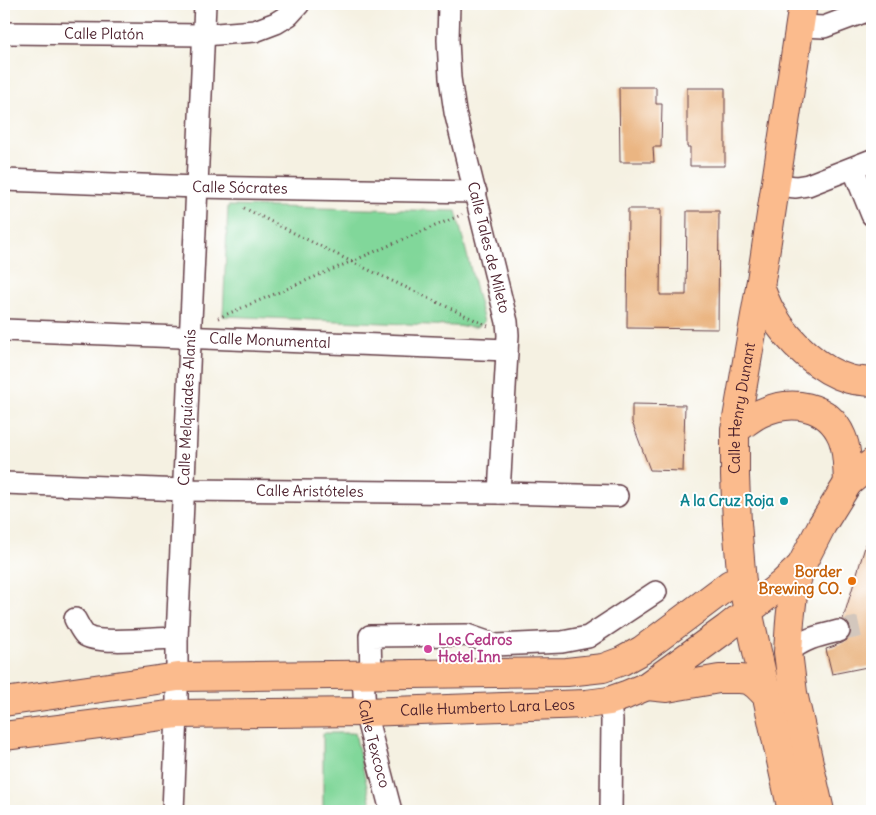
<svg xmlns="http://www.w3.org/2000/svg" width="876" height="815" font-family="Delius,sans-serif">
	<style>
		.green { fill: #81d79a; stroke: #667b62 }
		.building { fill: #eab582 }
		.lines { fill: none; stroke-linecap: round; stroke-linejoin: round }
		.minor-tunnel { stroke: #d3c7bd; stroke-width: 21; stroke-dasharray: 21 11; stroke-linecap: butt }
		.minor-casing { stroke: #643e46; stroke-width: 24 }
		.major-casing { stroke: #643e46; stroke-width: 30 }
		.path { stroke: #643e46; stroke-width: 3; stroke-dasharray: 1 4; stroke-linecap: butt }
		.minor { stroke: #fff; stroke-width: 21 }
		.major { stroke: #fbbb8d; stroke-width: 28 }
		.culture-dot { fill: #0f9aa8; stroke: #fff; stroke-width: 2 }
		.food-dot { fill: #e8710a; stroke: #fff; stroke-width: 2 }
		.hotel-dot { fill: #d1479c; stroke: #fff; stroke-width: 2 }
		.labels { text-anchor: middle; stroke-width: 4; stroke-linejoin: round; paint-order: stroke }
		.street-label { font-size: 15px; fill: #4a1f2b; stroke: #fff }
		.culture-label { font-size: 15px; font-weight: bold; fill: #0d838f; stroke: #fff; text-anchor: end }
		.food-label { font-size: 15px; font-weight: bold; fill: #c56008; stroke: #fff; text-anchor: end }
		.hotel-label { font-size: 15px; font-weight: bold; fill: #b23c85; stroke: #fff; text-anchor: start }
	</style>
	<rect width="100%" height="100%" fill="#fff"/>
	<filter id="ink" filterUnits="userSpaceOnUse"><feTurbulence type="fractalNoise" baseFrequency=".02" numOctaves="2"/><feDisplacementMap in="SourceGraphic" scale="10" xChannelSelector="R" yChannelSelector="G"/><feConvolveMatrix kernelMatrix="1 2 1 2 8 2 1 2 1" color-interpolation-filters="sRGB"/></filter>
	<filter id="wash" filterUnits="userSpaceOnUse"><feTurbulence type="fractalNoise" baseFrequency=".0096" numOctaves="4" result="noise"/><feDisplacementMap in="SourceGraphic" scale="20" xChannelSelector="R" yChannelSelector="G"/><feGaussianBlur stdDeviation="1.12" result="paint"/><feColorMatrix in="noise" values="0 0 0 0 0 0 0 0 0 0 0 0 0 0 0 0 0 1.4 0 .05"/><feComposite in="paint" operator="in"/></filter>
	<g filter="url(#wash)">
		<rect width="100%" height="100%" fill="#f5f1e2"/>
		<!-- green -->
		<g class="green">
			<polygon points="228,206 456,211 484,322 476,327 223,316"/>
			<polygon points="323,733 355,733 372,809 360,811 323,811"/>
		</g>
		<g id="blocks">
			<!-- building -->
			<g class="building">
				<polygon points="619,87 656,87 656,104 662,104 661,147 653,147 654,162 620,162"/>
				<polygon points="687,88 725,88 725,166 690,166 690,147 687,147"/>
				<polygon points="628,209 661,209 660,295 686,295 687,211 719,211 718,329 627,328"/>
				<polygon points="632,404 685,405 683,471 650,470 632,422"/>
				<polygon points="869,534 872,534 872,666 832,674 826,649 835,646 836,645 842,643 847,640 851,635 851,628 848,623 843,619"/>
			</g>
		</g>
	</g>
	<g filter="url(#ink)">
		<use href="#blocks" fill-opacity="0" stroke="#643e46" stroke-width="1"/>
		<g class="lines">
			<!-- minor-tunnel -->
			<polyline class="minor-tunnel" points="839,631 872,624"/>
			<defs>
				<g id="minor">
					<path id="s1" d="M 449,4 L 448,40 L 450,78 L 455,112 L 507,322 L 508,335 L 499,493"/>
					<polyline points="801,26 824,27 872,9"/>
					<path id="s2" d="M 4,33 L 204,35 L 255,31 L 276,23 L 289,15 L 299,4"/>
					<polyline points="853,168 872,215"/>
					<path id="s3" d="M 4,180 L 197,187 L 476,192"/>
					<polyline points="776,185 796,187 808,185 872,160"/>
					<path id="s4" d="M 4,330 L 507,350"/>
					<path id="s5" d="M 4,483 L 184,490 L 499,493 L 617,496"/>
					<path d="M 75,619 C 78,624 81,631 85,635 C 96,645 160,638 177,638"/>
					<path d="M 788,652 C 806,638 818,636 839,631"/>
					<path id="s6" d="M 363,675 L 365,712 L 391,811"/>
					<polyline points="371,675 370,636 467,635 496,645 562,642 588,637 656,592"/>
					<polyline points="609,701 612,720 611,811"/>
					<path id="s7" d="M 173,811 L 177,714 L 177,638 L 205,4"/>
				</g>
				<g id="major">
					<path d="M 760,287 C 764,296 767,307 773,315 C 788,341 820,371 849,379 C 856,381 865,381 872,382"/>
					<path d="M 735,430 C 743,425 752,417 761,413 C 791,399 828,404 842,437 C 848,451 847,468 848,483"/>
					<polyline points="801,566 793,594 790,621 788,652 793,693 820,811"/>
					<polyline points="647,686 667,688 719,679 740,679 749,680 756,685 767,696"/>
					<polyline points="4,702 178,677 567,672 603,668 622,661 642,650 730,584 742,583"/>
					<path id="s8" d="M 4,736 L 177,714 L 365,712 L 586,704 L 609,701 L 626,695 L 647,686 L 727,628 L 782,584 L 801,566 L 822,525 L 848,483 L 872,463"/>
					<path id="s9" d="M 792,811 L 742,583 L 737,523 L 735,476 L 735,430 L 760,287 L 803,4"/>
				</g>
			</defs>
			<!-- minor casing -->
			<use href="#minor" class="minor-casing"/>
			<!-- major casing -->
			<use href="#major" class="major-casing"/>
			<!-- path -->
			<g class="path">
				<polyline points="244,208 352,262 488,326"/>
				<polyline points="218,318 461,215 462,214"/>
			</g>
			<!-- minor -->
			<use href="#minor" class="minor"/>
			<!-- major -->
			<use href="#major" class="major"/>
		</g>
	</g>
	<!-- markers -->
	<circle class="culture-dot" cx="784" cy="501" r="5"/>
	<circle class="food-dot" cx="852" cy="581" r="5"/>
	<circle class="hotel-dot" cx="428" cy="649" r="5"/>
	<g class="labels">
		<!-- street labels -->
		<g class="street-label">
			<text dy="5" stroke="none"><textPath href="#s2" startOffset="100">Calle Platón</textPath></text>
			<text dy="5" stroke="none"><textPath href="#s3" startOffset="236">Calle Sócrates</textPath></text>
			<text dy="5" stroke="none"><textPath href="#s1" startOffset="248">Calle Tales de Mileto</textPath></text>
			<text dy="5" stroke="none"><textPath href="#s4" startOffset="266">Calle Monumental</textPath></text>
			<text dy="5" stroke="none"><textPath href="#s7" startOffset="404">Calle Melquíades Alanís</textPath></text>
			<text dy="5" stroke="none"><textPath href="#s9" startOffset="409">Calle Henry Dunant</textPath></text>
			<text dy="5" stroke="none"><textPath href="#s5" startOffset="306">Calle Aristóteles</textPath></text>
			<text dy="5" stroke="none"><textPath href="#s8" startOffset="485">Calle Humberto Lara Leos</textPath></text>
			<text dy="5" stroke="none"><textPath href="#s6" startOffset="70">Calle Texcoco</textPath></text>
		</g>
		<!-- culture labels -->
		<g class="culture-label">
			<text x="774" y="506">A la Cruz Roja</text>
		</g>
		<!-- food labels -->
		<g class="food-label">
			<text x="842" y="577">Border<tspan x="842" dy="17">Brewing CO.</tspan></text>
		</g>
		<!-- hotel labels -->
		<g class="hotel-label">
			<text x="438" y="645">Los Cedros<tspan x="438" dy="17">Hotel Inn</tspan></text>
		</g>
	</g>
	<!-- margin -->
	<rect width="876" height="815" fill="none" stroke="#fff" stroke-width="20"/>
</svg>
